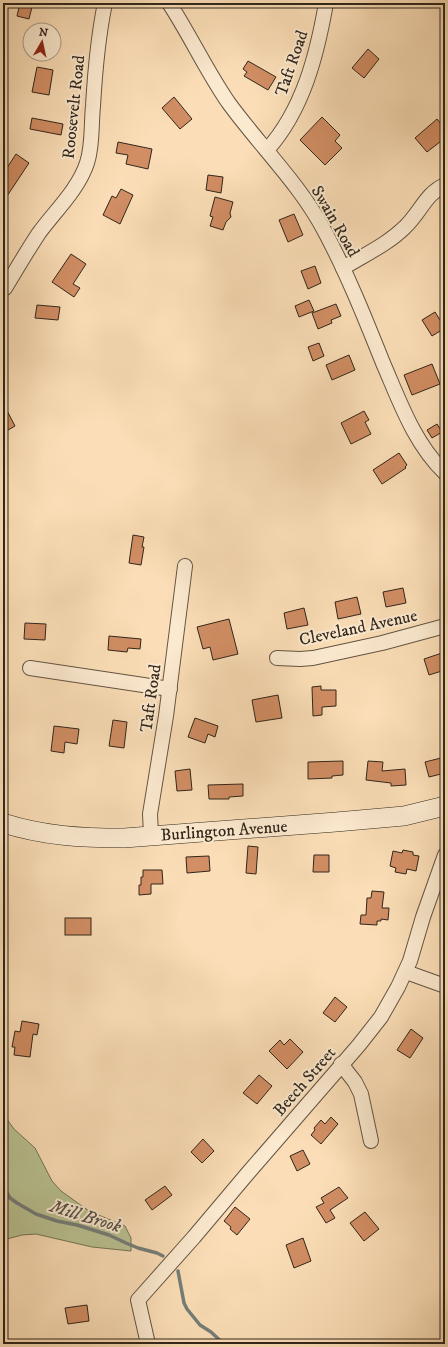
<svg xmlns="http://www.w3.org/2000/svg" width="448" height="1347" font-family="'IM FELL DW Pica',serif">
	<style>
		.green { fill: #b9c293; stroke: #747458 }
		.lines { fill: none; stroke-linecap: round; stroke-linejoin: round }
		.stream { stroke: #757e7a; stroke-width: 3.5 }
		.building { fill: #d28e64; stroke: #30261c }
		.street-casing { stroke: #635443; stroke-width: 16 }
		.secondary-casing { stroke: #30261c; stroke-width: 20 }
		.street { stroke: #fcead0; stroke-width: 14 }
		.secondary { stroke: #fcead0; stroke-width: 19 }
		.labels { text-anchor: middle; stroke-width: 4; stroke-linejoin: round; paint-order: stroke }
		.street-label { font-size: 17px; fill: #30261c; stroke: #fcead0 }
		.water-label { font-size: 18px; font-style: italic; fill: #52524b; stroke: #fcead0 }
	</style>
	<rect width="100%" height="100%" fill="#fbdeb7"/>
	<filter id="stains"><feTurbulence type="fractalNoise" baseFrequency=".005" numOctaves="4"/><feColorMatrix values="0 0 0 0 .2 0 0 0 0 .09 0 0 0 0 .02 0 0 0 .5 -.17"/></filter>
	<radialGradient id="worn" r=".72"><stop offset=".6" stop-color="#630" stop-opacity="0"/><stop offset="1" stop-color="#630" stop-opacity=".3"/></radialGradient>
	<!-- green -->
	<polygon class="green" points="3,1114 14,1129 35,1148 52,1181 61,1191 89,1211 125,1226 131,1238 131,1251 92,1247 36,1234 22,1235 3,1240"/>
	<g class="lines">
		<!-- stream -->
		<g class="stream">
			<polyline points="7,1193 10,1198 17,1203 36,1214 57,1221 77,1225 109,1235 126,1243 138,1248 157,1253 163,1256"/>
			<polyline points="178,1271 184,1303 187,1309 200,1325 211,1332 224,1344"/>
		</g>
	</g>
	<!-- building -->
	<g class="building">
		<polygon points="20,3 33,3 29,19 17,16"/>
		<polygon points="368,49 379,59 364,78 352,68"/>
		<polygon points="248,61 276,77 268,90 244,76 247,72 243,69"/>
		<polygon points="37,67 53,70 49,95 32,92"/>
		<polygon points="174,97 192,119 180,129 162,108"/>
		<polygon points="322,117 340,135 335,141 342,148 325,165 300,140"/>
		<polygon points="32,118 63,124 61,135 30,129"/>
		<polygon points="437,119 445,129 445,138 427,152 415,138"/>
		<polygon points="118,142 152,149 148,169 126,164 128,155 116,153"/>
		<polygon points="16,154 29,163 3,202 3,174"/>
		<polygon points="208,175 223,177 221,193 206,190"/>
		<polygon points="121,189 133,195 120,224 103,215 112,196 116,198"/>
		<polygon points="215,197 233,202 230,213 231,217 226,222 223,230 210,226 213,217 210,216"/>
		<polygon points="294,214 303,235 288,242 279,220"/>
		<polygon points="71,254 86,264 73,284 80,288 74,297 52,282"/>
		<polygon points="315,266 321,283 308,289 301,271"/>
		<polygon points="309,300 314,311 299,317 295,306"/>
		<polygon points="336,304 341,316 331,320 332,323 318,329 312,313"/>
		<polygon points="37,305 60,307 58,320 35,318"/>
		<polygon points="435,312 445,328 432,336 422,320"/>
		<polygon points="319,343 324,356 313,361 308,347"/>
		<polygon points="349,355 355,370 332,380 326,365"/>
		<polygon points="432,364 440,384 412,395 404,375"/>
		<polygon points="3,403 15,426 3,433"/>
		<polygon points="364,411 369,420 365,422 371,434 351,444 341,423"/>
		<polygon points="437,424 442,432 432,438 427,430"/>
		<polygon points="399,453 407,465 405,467 406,468 382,484 373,470"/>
		<polygon points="133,535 144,537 142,547 144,547 141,565 129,563"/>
		<polygon points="403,588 406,603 386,607 383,592"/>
		<polygon points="357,597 361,614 338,619 335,602"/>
		<polygon points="304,608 308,625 287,629 284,613"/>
		<polygon points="229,619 238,654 213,660 210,647 203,649 197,627"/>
		<polygon points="25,623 46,624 45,640 24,639"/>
		<polygon points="109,636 141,639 140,649 128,648 127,652 108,650"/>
		<polygon points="445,652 445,670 429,675 424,659"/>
		<polygon points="321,686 321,690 336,690 336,706 322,707 322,715 313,716 312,687"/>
		<polygon points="278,695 282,718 256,722 252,700"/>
		<polygon points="195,718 218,726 215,737 208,734 205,743 188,737"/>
		<polygon points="113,720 127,722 124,748 109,746"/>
		<polygon points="54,726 79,729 77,744 65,742 64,753 51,751"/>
		<polygon points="445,757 445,773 429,777 425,762"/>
		<polygon points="343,761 343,775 332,776 332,778 308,779 308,762"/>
		<polygon points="368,761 383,762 382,771 405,769 406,785 391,786 391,783 366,780"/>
		<polygon points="190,769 192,790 177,791 175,771"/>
		<polygon points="243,784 243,796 229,797 229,799 209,799 208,785"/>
		<polygon points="248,846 258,847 256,874 246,873"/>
		<polygon points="403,850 413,852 413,855 419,856 416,871 407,869 406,874 395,872 396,868 390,866 393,851 402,853"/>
		<polygon points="314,855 329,855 329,872 313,872"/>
		<polygon points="209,856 210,871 187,873 186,857"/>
		<polygon points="143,870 162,870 163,884 151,884 151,894 139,895 139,885 141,885 141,877 143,877"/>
		<polygon points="372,891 384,892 382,908 389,908 388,920 381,919 381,921 377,921 377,925 360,924 361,915 366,915 367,898 371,898"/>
		<rect x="65" y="918" width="26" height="17"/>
		<polygon points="335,997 347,1007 335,1022 323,1013"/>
		<polygon points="22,1021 39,1024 37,1035 33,1034 30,1057 14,1055 15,1047 12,1047 15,1031 20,1032"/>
		<polygon points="411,1029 423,1038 410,1058 397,1050"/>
		<polygon points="290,1039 303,1052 287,1069 269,1051 280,1040 284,1045"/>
		<polygon points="259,1075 272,1086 257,1104 243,1093"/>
		<polygon points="331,1117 338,1124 321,1144 311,1135 315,1130 314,1128 321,1120 325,1124"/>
		<polygon points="203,1139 214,1151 202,1163 191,1152"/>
		<polygon points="303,1150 310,1164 297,1171 290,1156"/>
		<polygon points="165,1186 172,1195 152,1210 145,1200"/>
		<polygon points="339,1187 348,1198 330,1210 335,1218 326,1223 316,1207 324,1203 321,1198"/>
		<polygon points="235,1207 250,1219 237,1235 230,1229 231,1227 224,1221"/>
		<polygon points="365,1212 379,1229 364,1241 350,1223"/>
		<polygon points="303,1238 311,1261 294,1268 286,1245"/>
		<polygon points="87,1305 89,1321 68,1324 65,1308"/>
	</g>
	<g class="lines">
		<defs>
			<g id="street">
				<path d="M 169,3 C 190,35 206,70 228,102 C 259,145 299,183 324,230 C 347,273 365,318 383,363 C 400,402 414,443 445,473"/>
				<path d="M 267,150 C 303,110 317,55 326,3"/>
				<path d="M 343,268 C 364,255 388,244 405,227 C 420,213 426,193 445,185"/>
				<path d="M 5,288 C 16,270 27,251 39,233 C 55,211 78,190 87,163 C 93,145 91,125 93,106 C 95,71 98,37 105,3"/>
				<polyline points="277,658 300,659 313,658 382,643 445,626"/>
				<polyline points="30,668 170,689"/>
				<polyline points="151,835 150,814 166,716 185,566"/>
				<polyline points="406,972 445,986"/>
				<polyline points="341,1064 355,1082 361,1094 371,1141"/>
				<polyline points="148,1344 138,1300 194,1237 248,1173 359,1045 381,1017 398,987 410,961 423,917 445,855"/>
			</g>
			<path id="secondary" d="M 3,823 C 44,836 81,838 124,838 L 336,822 L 404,816 L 445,806"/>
		</defs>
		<!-- street casing -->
		<use href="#street" class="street-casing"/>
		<!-- secondary casing -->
		<use href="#secondary" class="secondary-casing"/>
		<!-- street -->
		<use href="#street" class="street"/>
		<!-- secondary -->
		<use href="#secondary" class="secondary"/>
	</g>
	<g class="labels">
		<!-- street labels -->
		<g class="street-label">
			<text transform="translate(291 63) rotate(-71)" y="6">Taft Road</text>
			<text transform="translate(73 107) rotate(-84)" y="6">Roosevelt Road</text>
			<text transform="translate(336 221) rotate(60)" y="6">Swain Road</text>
			<text transform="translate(358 627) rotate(-12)" y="6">Cleveland Avenue</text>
			<text transform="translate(150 698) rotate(-82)" y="6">Taft Road</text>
			<text transform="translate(224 830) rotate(-4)" y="6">Burlington Avenue</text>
			<text transform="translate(304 1081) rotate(-49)" y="6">Beech Street</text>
		</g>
		<!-- water labels -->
		<g class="water-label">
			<text transform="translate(86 1216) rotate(17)" y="6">Mill Brook</text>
		</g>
	</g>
	<!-- margin -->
	<rect width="448" height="1347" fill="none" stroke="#fbdeb7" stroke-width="16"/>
	<rect x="4" y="4" width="440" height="1339" fill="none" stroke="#30261c" stroke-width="2"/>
	<rect x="8" y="8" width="432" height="1331" fill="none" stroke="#30261c"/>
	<!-- north arrow -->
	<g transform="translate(42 42) rotate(9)"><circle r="19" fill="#fcead0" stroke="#aa9c88"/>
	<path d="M0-3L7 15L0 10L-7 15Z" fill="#8f2418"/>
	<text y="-6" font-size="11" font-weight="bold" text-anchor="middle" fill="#30261c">N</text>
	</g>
	<rect width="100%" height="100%" filter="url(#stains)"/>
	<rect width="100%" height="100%" fill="url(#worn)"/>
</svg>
